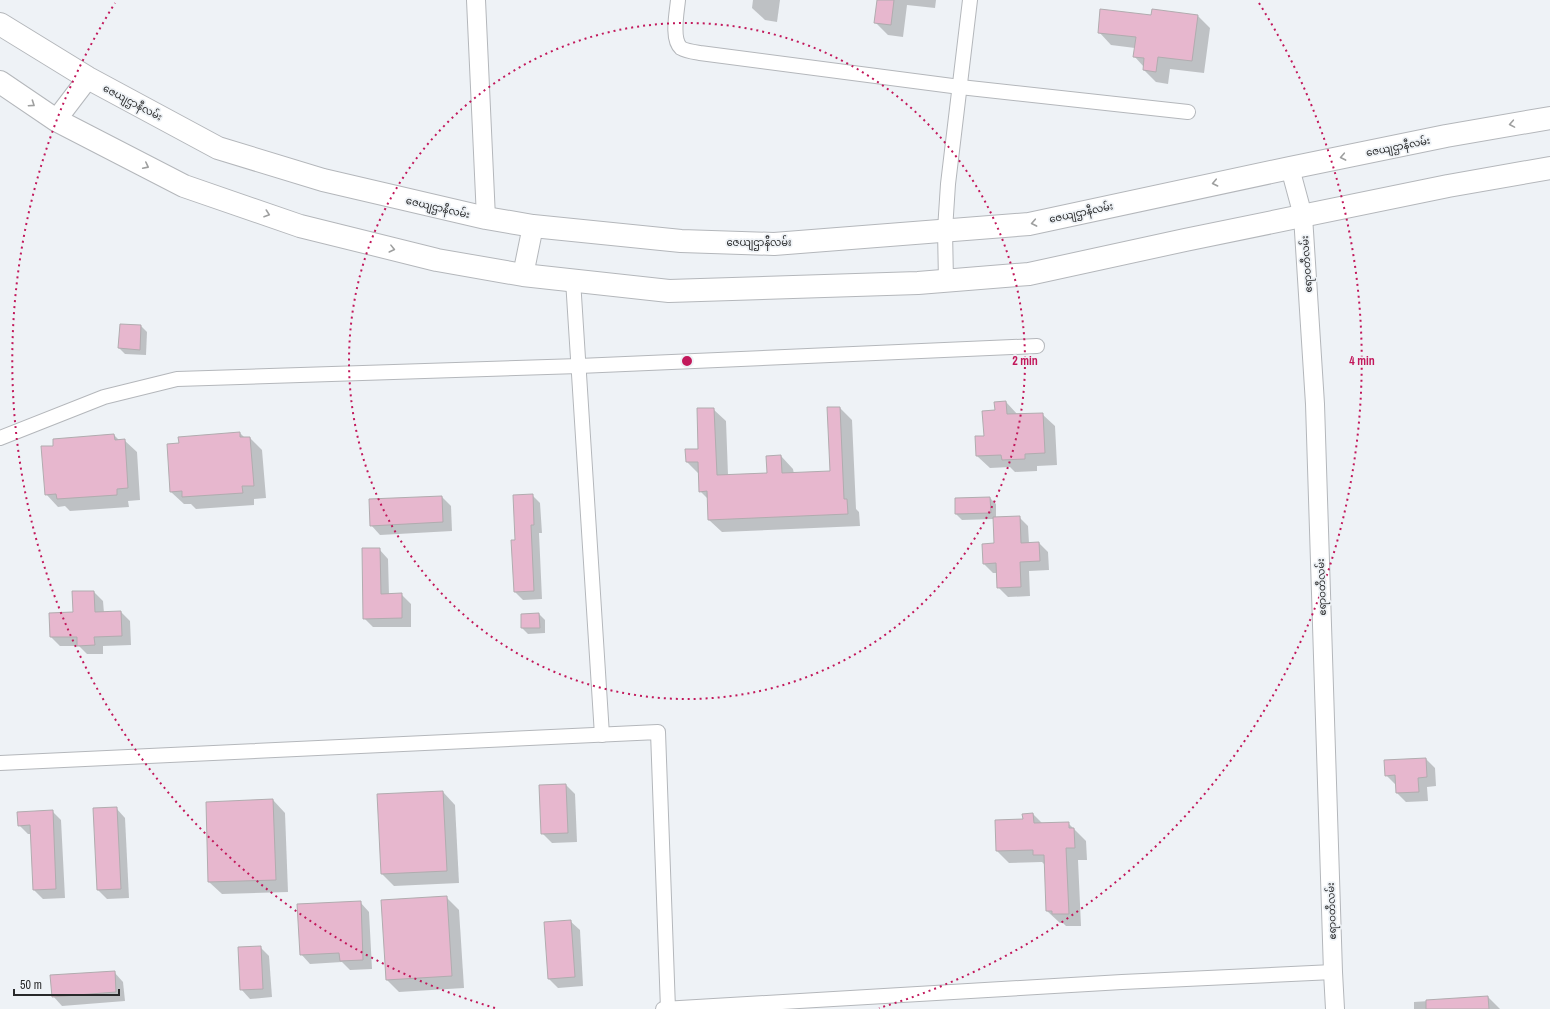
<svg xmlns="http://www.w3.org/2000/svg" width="1550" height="1009" font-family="'Archivo Narrow','Noto Sans Myanmar',sans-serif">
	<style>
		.shadow { fill: #0003 }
		.building { fill: #e7b7ce; stroke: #b1acaf }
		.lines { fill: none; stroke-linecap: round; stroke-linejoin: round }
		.minor-casing { stroke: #b4b7bb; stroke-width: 16 }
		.tertiary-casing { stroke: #b4b7bb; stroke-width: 20 }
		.secondary-casing { stroke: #b4b7bb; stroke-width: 22 }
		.primary-casing { stroke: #b4b7bb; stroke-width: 24 }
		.minor { stroke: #fff; stroke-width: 14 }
		.tertiary { stroke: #fff; stroke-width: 18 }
		.secondary { stroke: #fff; stroke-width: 20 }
		.primary { stroke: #fff; stroke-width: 22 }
		.oneway { stroke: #9e9f9f }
		.ring { fill: none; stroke: #c2185b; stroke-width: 2; stroke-dasharray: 2 4 }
		.labels { text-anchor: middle; stroke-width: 3.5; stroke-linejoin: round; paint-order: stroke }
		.street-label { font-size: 10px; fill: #28292a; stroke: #eef2f6 }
		.centre { fill: #c2185b; stroke: #eef2f6; stroke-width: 2 }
		.ring-label { font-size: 12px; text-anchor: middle; font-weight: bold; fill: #c2185b; stroke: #eef2f6; stroke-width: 3.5; stroke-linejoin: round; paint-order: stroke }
	</style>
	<rect width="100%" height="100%" fill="#eef2f6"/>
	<!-- shadow -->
	<g class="shadow">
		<polygon points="753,0 780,0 777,22 765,20 752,8"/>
		<polygon points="878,0 936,0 935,8 907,5 903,37 888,35 875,22"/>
		<polygon points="1152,16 1198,16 1210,28 1204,73 1170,69 1168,84 1156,82 1144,70 1144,67 1134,56 1135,48 1111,45 1099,32"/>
		<polygon points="141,326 147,332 146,355 125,354 119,348"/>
		<polygon points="1006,402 1018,415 1042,414 1055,426 1057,465 1037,466 1037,471 1015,472 1010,467 990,468 977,456 996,411"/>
		<polygon points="840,408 852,420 856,509 859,512 860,526 722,532 709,520 708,499 700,491 700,475 687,462 699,450 713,409 726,421 728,475 768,474 781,456 793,469 794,474 831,472"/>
		<polygon points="240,433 245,438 250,438 262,450 266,498 254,499 254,505 196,509 191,504 184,504 171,492"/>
		<polygon points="114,435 119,440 124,440 137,452 140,500 128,501 129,507 70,511 65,506 58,507 46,494"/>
		<polygon points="532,495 540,503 542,533 539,533 542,599 523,600 515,592 516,541"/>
		<polygon points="442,497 451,506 452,531 380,535 371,525"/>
		<polygon points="990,498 996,504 996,518 1019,517 1028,526 1029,543 1039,543 1048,552 1049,570 1029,571 1030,596 1008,597 998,587 998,573 993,573 984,564 995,544 994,519 962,520 956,514 956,499"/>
		<polygon points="379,549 388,559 389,595 401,594 411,604 411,627 373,627 364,618"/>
		<polygon points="94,592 103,601 104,613 121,612 130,621 131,645 103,646 103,654 87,654 79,646 60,646 51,637"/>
		<polygon points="539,614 545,620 545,633 528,634 522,628"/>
		<polygon points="1426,759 1435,768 1436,786 1427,787 1428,801 1406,802 1397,793 1397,784 1395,784 1386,775"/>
		<polygon points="566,785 575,794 577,842 552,843 542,833"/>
		<polygon points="443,792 455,805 459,883 394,886 382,874"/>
		<polygon points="273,800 285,813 288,892 222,894 209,882 207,803"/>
		<polygon points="116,808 125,818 129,898 107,899 98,890"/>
		<polygon points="52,811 61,820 65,898 43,899 34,890 31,834 28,834 19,825"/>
		<polygon points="1033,814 1043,824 1068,823 1086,841 1087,860 1078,860 1081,926 1066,926 1063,923 1060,923 1047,911 1046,866 1042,862 1009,863 997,851 996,821 1024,820"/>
		<polygon points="446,897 459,910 464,988 399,992 387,980 382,901"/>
		<polygon points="360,902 369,912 372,969 350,970 342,962 310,964 301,954"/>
		<polygon points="570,921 580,930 583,986 558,988 549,979"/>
		<polygon points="260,947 269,956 272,997 250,999 241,989"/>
		<polygon points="114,972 123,982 125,1001 62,1006 53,996"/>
		<polygon points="1488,997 1500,1009 1414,1009 1414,1002"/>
	</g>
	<!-- building -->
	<g class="building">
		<polygon points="877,0 894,0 891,25 874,23"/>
		<polygon points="1100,9 1151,15 1152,9 1198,15 1192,61 1158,57 1156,72 1143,70 1144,58 1133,57 1136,37 1098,33"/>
		<polygon points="120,324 141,325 140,350 118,348"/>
		<polygon points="1006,401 1007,414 1043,413 1045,453 1025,454 1025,459 1002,460 1001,455 976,456 975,436 984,436 982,411 995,410 994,402"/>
		<polygon points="827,407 840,407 844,499 847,499 848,514 708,520 707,491 699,492 698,462 686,462 685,449 698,449 697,408 714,408 717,475 767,473 766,456 781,455 782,473 830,471"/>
		<polygon points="240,432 240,437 250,437 254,486 242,486 243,493 182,497 182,491 170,492 167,444 179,443 178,437"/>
		<polygon points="114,434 115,440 125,439 128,488 117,489 117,495 57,499 56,494 45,495 41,446 53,446 53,439"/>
		<polygon points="533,494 534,525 531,525 534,591 514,592 511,540 515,540 513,495"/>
		<polygon points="442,496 443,522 370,526 369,499"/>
		<polygon points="990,497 991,513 955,514 955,498"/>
		<polygon points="1020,516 1021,543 1039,542 1040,561 1020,562 1021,587 997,588 996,563 983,564 982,544 994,543 993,517"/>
		<polygon points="362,548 380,548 381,594 402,593 402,618 363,619"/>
		<polygon points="72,591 94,591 95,612 121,611 122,636 94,637 95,645 77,646 77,637 50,637 49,613 73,612"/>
		<polygon points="539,613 540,628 521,628 521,614"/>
		<polygon points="1426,758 1427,777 1418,778 1419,792 1396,793 1395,775 1385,776 1384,760"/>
		<polygon points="566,784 568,833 541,834 539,785"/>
		<polygon points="443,791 447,871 381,874 377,794"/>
		<polygon points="273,799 276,880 208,882 206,802"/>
		<polygon points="117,807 121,889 97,890 93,808"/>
		<polygon points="53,810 56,889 33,890 30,825 18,826 17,812"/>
		<polygon points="1033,813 1034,823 1069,822 1069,828 1074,828 1075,848 1066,848 1069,914 1052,914 1052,911 1046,911 1044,855 1033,855 1033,850 996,851 995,820 1023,819 1022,814"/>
		<polygon points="447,896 452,976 386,980 381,900"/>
		<polygon points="361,901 363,960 340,961 339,953 300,955 297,904"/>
		<polygon points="571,920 575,977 548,979 544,922"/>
		<polygon points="261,946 263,989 240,990 238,947"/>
		<polygon points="115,971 116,992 52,997 50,975"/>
		<polygon points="1488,996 1489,1009 1426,1009 1426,1000"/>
	</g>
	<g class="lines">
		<defs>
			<g id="minor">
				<path d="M 678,0 C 677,12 671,39 681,48 C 686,51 694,52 700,53 L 960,87 L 1188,112"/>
				<polyline points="573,280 602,735"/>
				<polyline points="946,281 945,230 948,184 970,0"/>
				<polyline points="0,438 104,397 177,379 579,366 1037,346"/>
				<polyline points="0,763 658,732 668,1009"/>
				<polyline points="663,1009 1122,982 1333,972"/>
			</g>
			<g id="tertiary">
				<polyline points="476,0 486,218"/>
				<polyline points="1290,168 1303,216 1315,404 1333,972 1335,1009"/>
			</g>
			<g id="secondary">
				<polyline points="56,120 88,78"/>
				<polyline points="523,275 533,226"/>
			</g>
			<g id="primary">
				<polyline points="0,24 88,78 218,148 323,180 486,218 533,226 681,241 774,244 1029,224 1290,168 1446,136 1550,118"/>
				<polyline points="0,82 56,120 184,186 300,226 437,260 523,275 669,291 918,283 1029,274 1185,240 1448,186 1550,168"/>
			</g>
		</defs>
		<!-- minor casing -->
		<use href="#minor" class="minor-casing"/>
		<!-- tertiary casing -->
		<use href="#tertiary" class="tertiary-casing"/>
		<!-- secondary casing -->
		<use href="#secondary" class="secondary-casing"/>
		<!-- primary casing -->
		<use href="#primary" class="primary-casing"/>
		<!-- minor -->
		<use href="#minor" class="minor"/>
		<!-- tertiary -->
		<use href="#tertiary" class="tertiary"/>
		<!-- secondary -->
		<use href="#secondary" class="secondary"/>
		<!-- primary -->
		<use href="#primary" class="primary"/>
	</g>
	<!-- one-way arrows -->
	<defs><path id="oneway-chevron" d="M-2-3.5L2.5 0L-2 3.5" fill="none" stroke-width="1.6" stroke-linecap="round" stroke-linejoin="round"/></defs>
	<g class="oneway">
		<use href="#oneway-chevron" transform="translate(32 104) rotate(34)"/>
		<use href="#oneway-chevron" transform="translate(1512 124) rotate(170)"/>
		<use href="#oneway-chevron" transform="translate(1343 157) rotate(169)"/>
		<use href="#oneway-chevron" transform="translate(146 166) rotate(27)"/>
		<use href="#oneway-chevron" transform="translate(1215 183) rotate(168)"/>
		<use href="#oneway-chevron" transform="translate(267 214) rotate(19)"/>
		<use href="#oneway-chevron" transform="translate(1034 223) rotate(169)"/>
		<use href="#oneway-chevron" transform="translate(392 249) rotate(14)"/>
	</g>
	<!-- distance rings -->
	<g class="ring">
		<circle cx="687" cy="361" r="338"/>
		<path d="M495 1008A675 675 0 0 1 115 3M1259 3A675 675 0 0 1 879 1008"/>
	</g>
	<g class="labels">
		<!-- street labels -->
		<g class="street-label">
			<text transform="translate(133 102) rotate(28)" y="4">ဇေယျဌာနီလမ်း</text>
			<text transform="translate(1398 146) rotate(-11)" y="4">ဇေယျဌာနီလမ်း</text>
			<text transform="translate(438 207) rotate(13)" y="4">ဇေယျဌာနီလမ်း</text>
			<text transform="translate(1081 212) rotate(-12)" y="4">ဇေယျဌာနီလမ်း</text>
			<text x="759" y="246">ဇေယျဌာနီလမ်း</text>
			<text transform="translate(1306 264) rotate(-94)" y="4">ဧရာဝတီလမ်း</text>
			<text transform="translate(1321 587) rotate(-92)" y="4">ဧရာဝတီလမ်း</text>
			<text transform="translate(1331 911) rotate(-92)" y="4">ဧရာဝတီလမ်း</text>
		</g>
	</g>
	<circle cx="687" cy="361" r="6" class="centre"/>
	<g class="ring-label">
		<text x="1025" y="365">2 min</text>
		<text x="1362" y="365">4 min</text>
	</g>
	<!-- scale -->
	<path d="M14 989v6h105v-6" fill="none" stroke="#28292a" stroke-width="2"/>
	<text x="20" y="989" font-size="12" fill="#28292a" stroke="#eef2f6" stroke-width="3" paint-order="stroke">50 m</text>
</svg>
